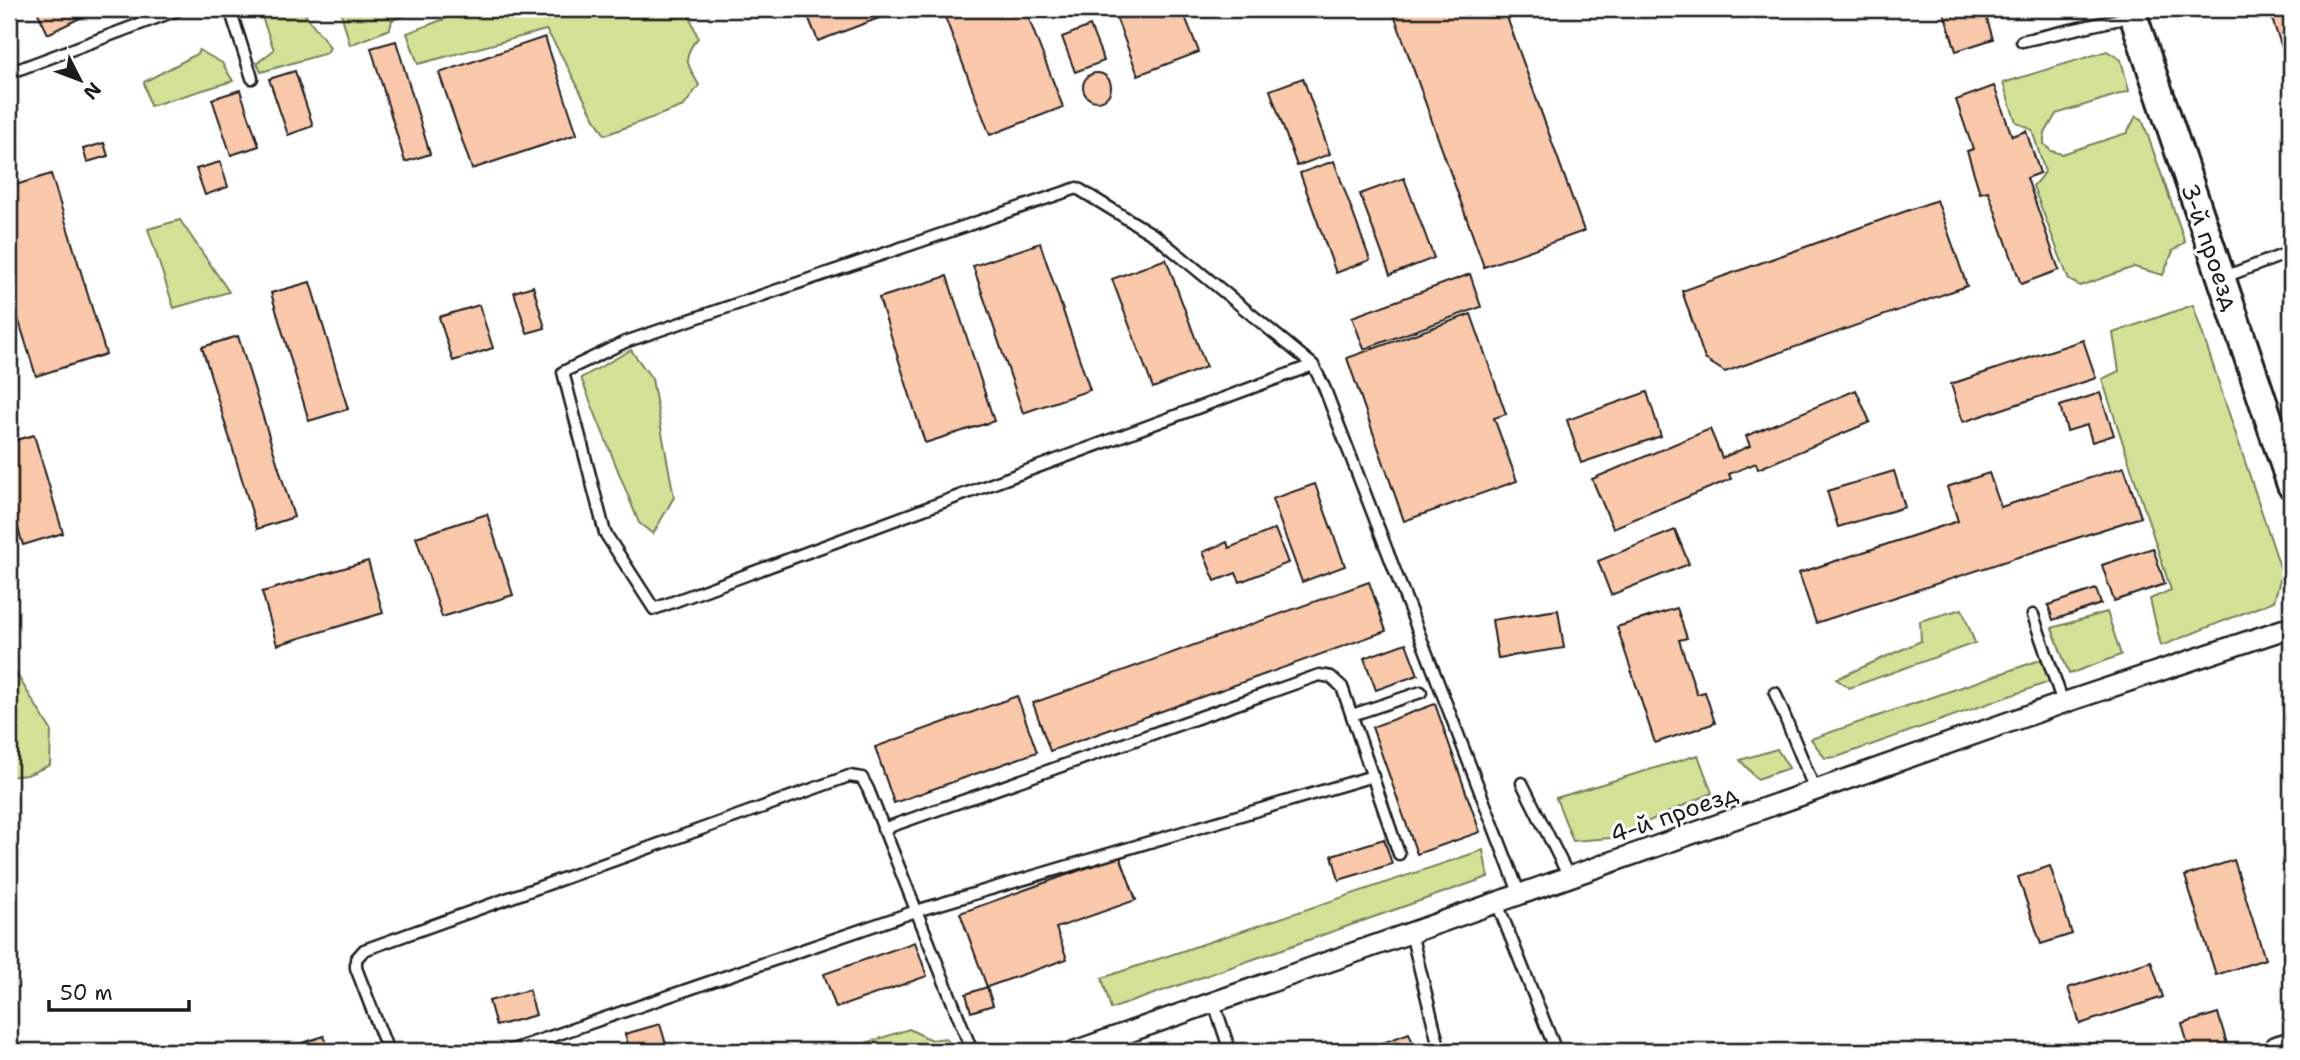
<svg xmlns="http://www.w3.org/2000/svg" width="2300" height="1060" font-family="'Shantell Sans',sans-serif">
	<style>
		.green { fill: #d2e397; stroke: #77805a; stroke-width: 2 }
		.building { fill: #fac8aa; stroke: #1c1c1c; stroke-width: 2 }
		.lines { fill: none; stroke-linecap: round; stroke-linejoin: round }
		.lane-casing { stroke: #1c1c1c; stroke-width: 15 }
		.street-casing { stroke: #1c1c1c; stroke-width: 24 }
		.secondary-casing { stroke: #1c1c1c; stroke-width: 32 }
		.lane { stroke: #fff; stroke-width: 10 }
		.street { stroke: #fff; stroke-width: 19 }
		.secondary { stroke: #fff; stroke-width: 26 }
		.labels { text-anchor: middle; stroke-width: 6; stroke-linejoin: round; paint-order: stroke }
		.street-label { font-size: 24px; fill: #1c1c1c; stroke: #fff }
	</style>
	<rect width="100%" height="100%" fill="#fff"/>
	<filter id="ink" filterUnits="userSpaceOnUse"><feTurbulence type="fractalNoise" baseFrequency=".0143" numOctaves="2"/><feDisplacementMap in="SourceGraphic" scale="14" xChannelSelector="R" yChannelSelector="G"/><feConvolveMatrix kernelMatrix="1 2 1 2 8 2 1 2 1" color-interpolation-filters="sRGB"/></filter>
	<g filter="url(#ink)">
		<!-- green -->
		<g class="green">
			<polygon points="259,9 301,9 330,47 327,53 261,72 257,63 274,50"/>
			<polygon points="340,9 424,9 392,20 390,29 350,45"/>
			<path d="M 471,9 L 687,9 L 698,38 C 681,56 687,65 699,85 L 684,106 L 605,135 C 582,101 569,63 546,30 L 418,64 L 407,33 Z"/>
			<polygon points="199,50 222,63 233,81 150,106 144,82 197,54"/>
			<polygon points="2107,51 2121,60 2129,91 2056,114 2044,135 2044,144 2051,151 2062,154 2127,133 2136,116 2142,119 2185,242 2173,251 2163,275 2134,267 2080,286 2069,280 2033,186 2045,172 2032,130 2016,122 2003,83"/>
			<polygon points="180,220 229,292 174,308 148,229"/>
			<polygon points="2193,305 2282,573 2274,601 2161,646 2150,599 2171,590 2102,379 2119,371 2113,333"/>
			<polygon points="631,350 652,379 674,497 653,534 639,523 581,378"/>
			<polygon points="1962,609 1975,643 1849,688 1836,679 1921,641 1920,621"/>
			<polygon points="2107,612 2121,655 2069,674 2052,628"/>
			<polygon points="2043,659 2052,681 1837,757 1825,758 1811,739"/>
			<polygon points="9,662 51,730 50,765 27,775 9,777"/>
			<polygon points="1777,749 1789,768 1757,779 1740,760"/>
			<polygon points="1698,755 1712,793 1611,838 1573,841 1556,798"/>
			<polygon points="1483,850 1488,877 1111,1009 1102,978"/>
			<polygon points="909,1029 931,1040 946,1038 954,1051 841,1051"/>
		</g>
		<!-- building -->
		<g class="building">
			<polygon points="36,9 83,9 86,15 48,34"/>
			<polygon points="805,9 903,9 818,41"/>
			<polygon points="942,9 1025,9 1063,107 990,135"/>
			<polygon points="1113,9 1182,9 1199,52 1138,75"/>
			<polygon points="1392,9 1504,9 1584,231 1484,267"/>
			<polygon points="1943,9 1984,9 1993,39 1956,51"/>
			<polygon points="2291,12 2291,73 2272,19"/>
			<polygon points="1090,26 1104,61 1075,72 1062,37"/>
			<polygon points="545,37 577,134 472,169 439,73"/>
			<polygon points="396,41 430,154 405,162 371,48"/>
			<polygon points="295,71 313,126 288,135 269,79"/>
			<circle cx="1097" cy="87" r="14"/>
			<polygon points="1303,78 1330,154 1297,166 1270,90"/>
			<polygon points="1994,86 2012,136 2026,131 2040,173 2027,178 2059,270 2021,284 1988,191 1980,193 1967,151 1973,149 1956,100"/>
			<polygon points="240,90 259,146 231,155 212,99"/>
			<polygon points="104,143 108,156 87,162 83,149"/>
			<polygon points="1334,161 1370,260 1336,273 1300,173"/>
			<polygon points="220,162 228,187 205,195 196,169"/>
			<polygon points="51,174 106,354 36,376 9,289 9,187"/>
			<polygon points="1404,178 1434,258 1390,275 1360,194"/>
			<polygon points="1937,200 1967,286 1725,372 1705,359 1682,291"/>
			<polygon points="1040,243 1090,390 1023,413 973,266"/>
			<polygon points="1166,259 1206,367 1153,388 1112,279"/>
			<polygon points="1470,274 1481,307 1364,349 1352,317"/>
			<polygon points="947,276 994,421 925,443 879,298"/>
			<polygon points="310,282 348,409 309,421 271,293"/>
			<polygon points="533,286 545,328 527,333 514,292"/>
			<polygon points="479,305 493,348 453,361 439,317"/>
			<polygon points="1471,314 1506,414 1494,418 1517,481 1404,521 1347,358"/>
			<polygon points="238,336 294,517 257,529 202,347"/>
			<polygon points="2083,340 2096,378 1963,422 1951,384"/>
			<polygon points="1856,390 1870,422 1758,469 1756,463 1729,474 1731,479 1613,528 1592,479 1710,429 1722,458 1750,446 1746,436"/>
			<polygon points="1647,392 1661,436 1581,463 1567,420"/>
			<polygon points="2100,393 2114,435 2092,442 2087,425 2067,431 2060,406"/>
			<polygon points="34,435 63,533 23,545 9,498 9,442"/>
			<polygon points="2124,467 2141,517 1816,623 1799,573 1958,521 1947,487 1989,473 2001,507"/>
			<polygon points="1894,471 1905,507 1838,527 1827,491"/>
			<polygon points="1315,484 1345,566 1302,582 1272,499"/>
			<polygon points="487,514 513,595 442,617 416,537"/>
			<polygon points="1275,529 1288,563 1240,582 1236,573 1215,581 1203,552 1227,542 1229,548"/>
			<polygon points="1675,530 1689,564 1611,595 1598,561"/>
			<polygon points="2153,548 2165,584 2114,601 2102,565"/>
			<polygon points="368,561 383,613 277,645 262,592"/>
			<polygon points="1369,582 1386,631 1050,751 1033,703"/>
			<polygon points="2096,589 2101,604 2053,620 2048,605"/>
			<polygon points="1677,608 1687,638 1679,640 1697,694 1705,692 1715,723 1655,743 1617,627"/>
			<polygon points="1558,610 1564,648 1498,658 1492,620"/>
			<polygon points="1406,643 1418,675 1376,690 1364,658"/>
			<polygon points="1017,696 1037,752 894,803 875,747"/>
			<polygon points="1435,704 1480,832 1417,854 1372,727"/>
			<polygon points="1384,839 1392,864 1339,880 1332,855"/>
			<polygon points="1120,856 1136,900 1056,928 1067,959 987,987 960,913"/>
			<polygon points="2234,860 2265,959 2216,975 2185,876"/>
			<polygon points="2050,866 2072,934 2041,944 2018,877"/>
			<polygon points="915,942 927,976 836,1008 824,974"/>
			<polygon points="2151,961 2163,997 2080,1024 2068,988"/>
			<polygon points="987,987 993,1005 971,1012 966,994"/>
			<polygon points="529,990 536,1015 496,1026 489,1001"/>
			<polygon points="2218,1013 2229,1051 2190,1051 2182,1024"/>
			<polygon points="660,1024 668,1051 630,1051 625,1034"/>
			<polygon points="1409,1033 1416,1051 1373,1051 1372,1047"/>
			<polygon points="324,1036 329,1051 277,1051"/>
		</g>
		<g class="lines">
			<defs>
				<g id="lane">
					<polyline points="230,9 252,78"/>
					<polyline points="2022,41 2133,16"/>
					<polyline points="9,73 180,9"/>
					<polyline points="2224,277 2291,252"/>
					<polyline points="1313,365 654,609 605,533 563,372 625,342 1077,188 1157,237 1313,365 1324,387 1520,895"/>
					<polyline points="2033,615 2063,703"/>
					<polyline points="1775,693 1815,790"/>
					<polyline points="1352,715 1421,692"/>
					<polyline points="1522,783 1569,877"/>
					<polyline points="883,829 1319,675 1331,677 1342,687 1399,854"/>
					<polyline points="1497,903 1556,1051"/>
					<polyline points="1411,933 1440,1051"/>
					<polyline points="1214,1003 1230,1051"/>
					<polyline points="2272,1043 2291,1037"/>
					<polyline points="388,1051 356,968 356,959 364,950 849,776 862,778 868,789 972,1051"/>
					<polyline points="509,1051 916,911 1373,776"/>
				</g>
				<polyline id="street" points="1075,1051 2063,703 2291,627"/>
				<polyline id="secondary" points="2131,9 2291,485"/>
			</defs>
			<!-- lane casing -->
			<use href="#lane" class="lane-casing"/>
			<!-- street casing -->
			<use href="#street" class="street-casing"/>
			<!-- secondary casing -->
			<use href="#secondary" class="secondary-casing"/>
			<!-- lane -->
			<use href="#lane" class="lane"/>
			<!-- street -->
			<use href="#street" class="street"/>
			<!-- secondary -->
			<use href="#secondary" class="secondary"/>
		</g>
	</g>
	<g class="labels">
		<!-- street labels -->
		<g class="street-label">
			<text transform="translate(2210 247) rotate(71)" y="8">3-й проезд</text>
			<text transform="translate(1674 814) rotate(-19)" y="8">4-й проезд</text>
		</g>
	</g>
	<!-- margin -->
	<rect width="2300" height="1060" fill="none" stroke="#fff" stroke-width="35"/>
	<rect x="18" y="18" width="2265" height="1025" fill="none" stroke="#1c1c1c" stroke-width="2.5" filter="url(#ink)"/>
	<!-- north arrow -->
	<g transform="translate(80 80) rotate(132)" stroke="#ffffff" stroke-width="5" paint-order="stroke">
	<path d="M0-5L12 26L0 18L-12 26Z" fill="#1c1c1c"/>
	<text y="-10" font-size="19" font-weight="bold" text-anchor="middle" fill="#1c1c1c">N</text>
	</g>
	<!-- scale -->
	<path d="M49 1000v10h140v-10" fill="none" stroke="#1c1c1c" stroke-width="3.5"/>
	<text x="60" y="1000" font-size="21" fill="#1c1c1c" stroke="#ffffff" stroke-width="5" paint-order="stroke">50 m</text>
</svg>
